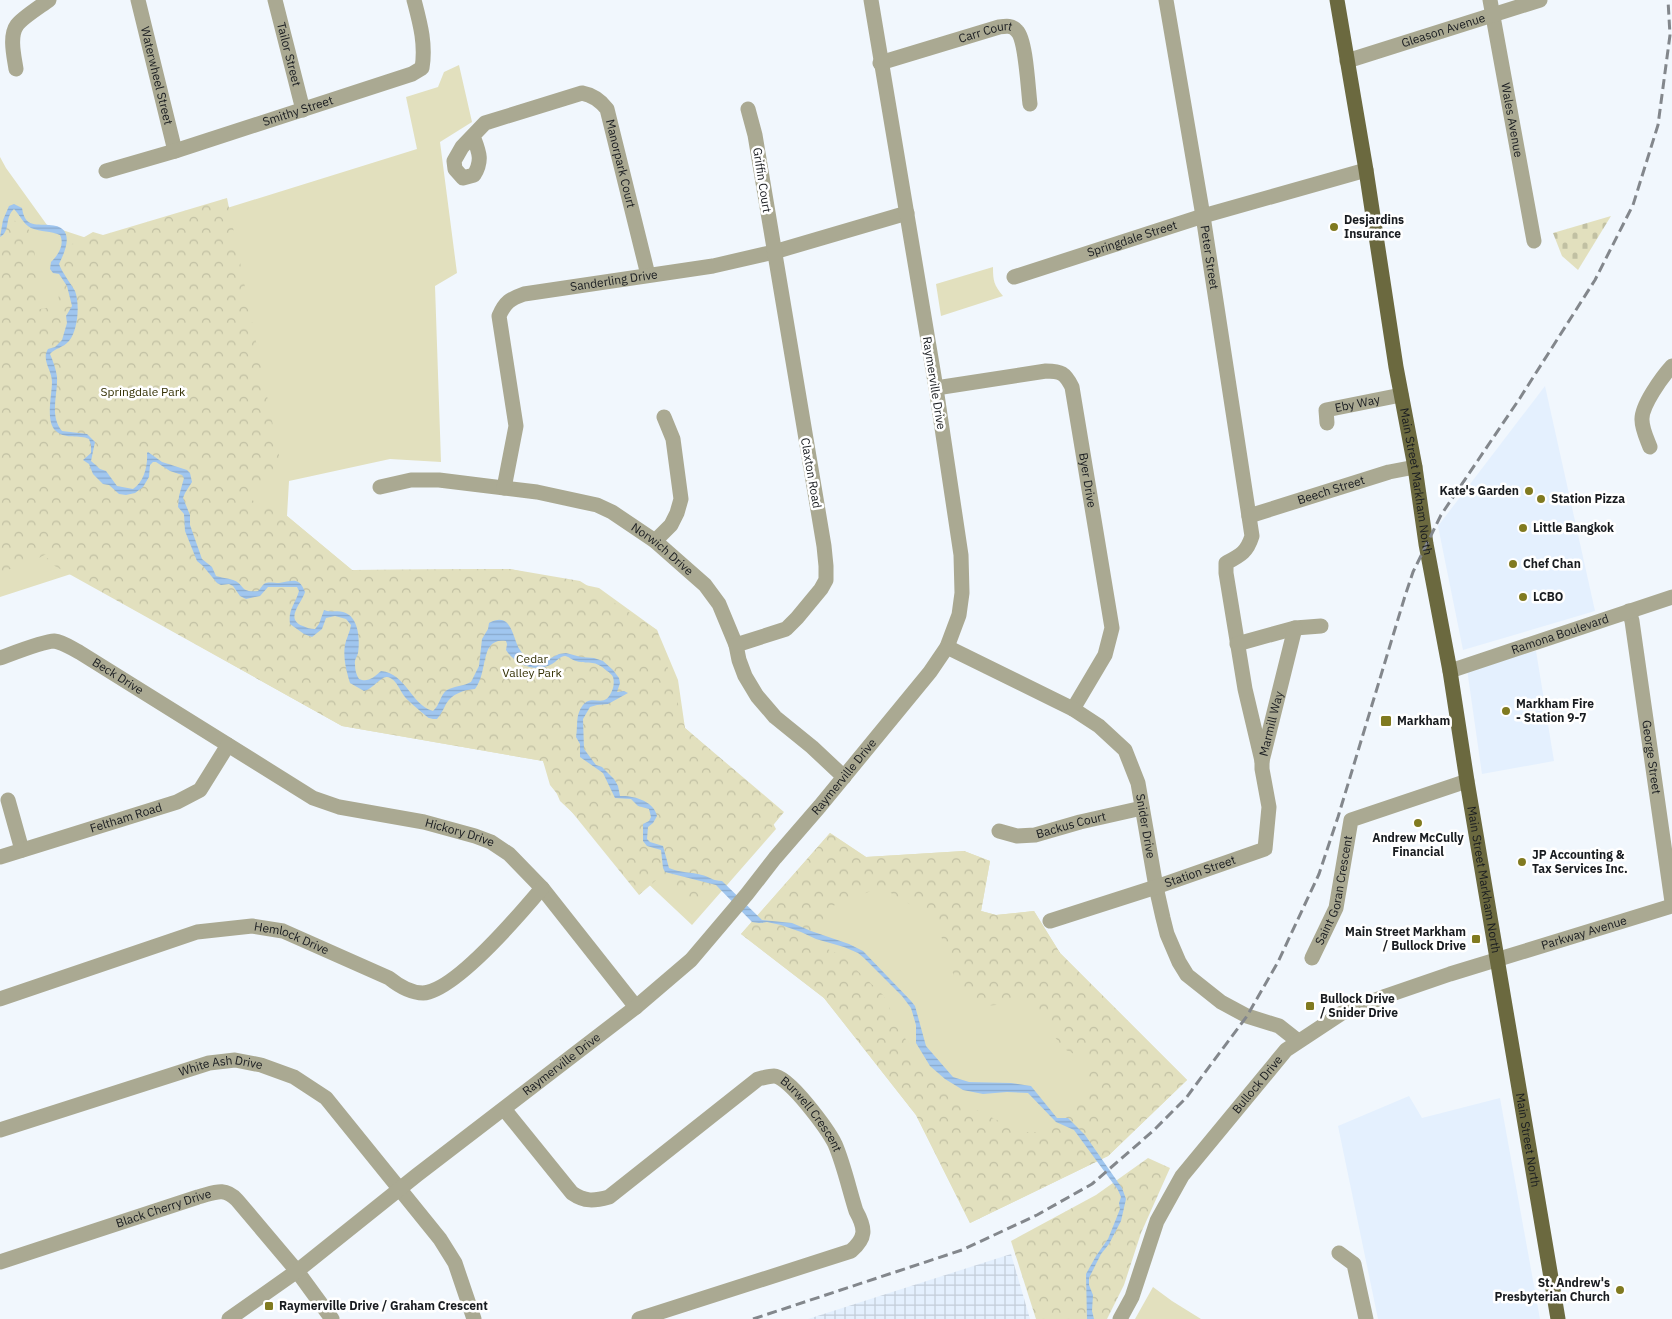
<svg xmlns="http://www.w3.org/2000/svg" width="1672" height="1319" font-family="'IBM Plex Sans',sans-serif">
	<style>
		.built { fill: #e4f0fe }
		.industrial { fill: url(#industrial-grid) }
		.green { fill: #e2e0be }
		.forest { fill: url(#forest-crowns); fill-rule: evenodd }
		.cemetery { fill: url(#cemetery-stones) }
		.water { fill: url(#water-rules) }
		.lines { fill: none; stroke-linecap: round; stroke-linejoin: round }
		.minor { stroke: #aaa992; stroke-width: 15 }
		.major { stroke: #6b693f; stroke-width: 15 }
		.rail { stroke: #83878c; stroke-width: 3; stroke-dasharray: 10 5; stroke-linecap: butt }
		.poi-dot { fill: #807a20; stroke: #fff; stroke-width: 2 }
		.labels { text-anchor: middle; stroke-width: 5; stroke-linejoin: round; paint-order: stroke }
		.street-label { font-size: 12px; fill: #191c20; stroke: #fff }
		.poi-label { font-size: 12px; font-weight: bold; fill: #191c20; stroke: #fff; text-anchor: start }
		.park-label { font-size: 12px; fill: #343105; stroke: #fff }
	</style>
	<defs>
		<pattern id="industrial-grid" width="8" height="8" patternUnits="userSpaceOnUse" patternTransform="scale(1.25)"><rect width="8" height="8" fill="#e4f0fe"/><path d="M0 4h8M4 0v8" fill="none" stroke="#c3cdd9"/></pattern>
		<pattern id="forest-crowns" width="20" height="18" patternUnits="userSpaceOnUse" patternTransform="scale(1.25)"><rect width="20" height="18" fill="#e2e0be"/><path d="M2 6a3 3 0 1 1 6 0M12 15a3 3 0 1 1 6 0" fill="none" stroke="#c1c0a3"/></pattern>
		<pattern id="cemetery-stones" width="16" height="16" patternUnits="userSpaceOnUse" patternTransform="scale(1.25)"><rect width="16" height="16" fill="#e2e0be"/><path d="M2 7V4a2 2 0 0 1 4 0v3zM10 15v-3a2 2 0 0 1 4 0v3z" fill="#c1c0a3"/></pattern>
		<pattern id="water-rules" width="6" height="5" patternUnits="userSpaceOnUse" patternTransform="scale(1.25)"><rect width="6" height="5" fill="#a0c6ef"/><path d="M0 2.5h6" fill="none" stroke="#89aacd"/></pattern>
	</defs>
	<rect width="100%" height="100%" fill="#f1f7fd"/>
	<!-- built -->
	<g class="built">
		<polygon points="1545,386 1595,611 1463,650 1438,526"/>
		<polygon points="1536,651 1554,761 1482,774 1467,669"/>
		<polygon points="1409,1096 1422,1118 1500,1098 1540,1319 1378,1319 1338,1126"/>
	</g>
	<!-- industrial -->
	<polygon class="industrial" points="1011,1254 1030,1319 808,1319"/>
	<!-- green -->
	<g class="green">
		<polygon points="459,65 472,122 440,142 457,273 435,286 441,462 390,459 289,481 287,516 352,570 510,569 599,588 657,630 678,680 685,728 756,791 776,829 692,925 560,801 543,761 342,726 71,574 0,597 0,157 6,168 47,225 108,245 417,149 406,97 438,87 444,72"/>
		<path d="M 993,267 C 993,281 994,285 1003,296 L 941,316 L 936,284 Z"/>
		<polygon points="830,833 866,857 964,851 990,861 981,911 996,915 1034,911 1060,953 1187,1080 1108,1156 970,1223 916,1115 824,998 741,934"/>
		<polygon points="1153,1287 1172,1301 1201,1319 1135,1319"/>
	</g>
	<!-- forest -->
	<g class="forest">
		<polygon points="227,198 281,465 257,490 243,496 287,516 352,570 510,569 580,581 657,630 685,728 784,812 742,863 724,881 727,883 698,907 662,875 639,895 550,785 543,761 342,726 44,560 70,547 48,553 28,564 0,572 0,219 24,222 33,237 40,309 57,306 67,247 93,232 103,235"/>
		<path d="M 830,833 L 866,857 L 964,851 L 990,861 L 981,911 L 996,915 L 1034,911 L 1060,953 L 1187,1080 L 1108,1156 L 970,1223 L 916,1115 L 824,998 L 741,934 ZM 881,887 L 936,920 L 955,980 L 985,1006 L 1028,1002 L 1064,1049 L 1086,1060 L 1087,1091 L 1043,1132 L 1020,1132 L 952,1097 L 923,1073 L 883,995 L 842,956 L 813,942 L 830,907 Z"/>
		<polygon points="1148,1158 1170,1168 1141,1233 1124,1285 1107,1319 1036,1319 1011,1241 1096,1195"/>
	</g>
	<!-- cemetery -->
	<polygon class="cemetery" points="1611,216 1578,270 1562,256 1553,233"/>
	<!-- water -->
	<path class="water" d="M 14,204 L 22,208 C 25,227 34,224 49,225 C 75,226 67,248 59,264 C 63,274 70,282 75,291 C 80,304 78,330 69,341 C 63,348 55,348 50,354 C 53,361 56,369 57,377 C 58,395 49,415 62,431 L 87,434 L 95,442 L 91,461 L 100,469 L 106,471 L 117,486 L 133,489 C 144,482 148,465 147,453 L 148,452 L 162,462 L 187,470 L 190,473 L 192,482 L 185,493 L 183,498 L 190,515 L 190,525 L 202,559 L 212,567 L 216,576 C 222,578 227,578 233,580 C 245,584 239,593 258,591 C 261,589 262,584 266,583 C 270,582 275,583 279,583 C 292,581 299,576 305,592 C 302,603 284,619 303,626 C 307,628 310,629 315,629 L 319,624 L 324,610 C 332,613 337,610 343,612 C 359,616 360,640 358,653 C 357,657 354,660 355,664 C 355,670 356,674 359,679 C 368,683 374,677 381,671 C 407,674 410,704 433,711 C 440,705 440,695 447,690 C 454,686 464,686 471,682 L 479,666 L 482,639 L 488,629 L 489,623 C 512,610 512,638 520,650 C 522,653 526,657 528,659 L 545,661 L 559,654 L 566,653 L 581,657 L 594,658 L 603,661 L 613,670 L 619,678 L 620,683 L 617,692 L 624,691 L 628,693 L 608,704 L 597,705 L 590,707 L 583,719 L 584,749 L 596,765 L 602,767 L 614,779 L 618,786 L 620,796 C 633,795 654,801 657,816 L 653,823 L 648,827 L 647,839 L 650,842 L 663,846 L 669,868 C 680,873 691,872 702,875 C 710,877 713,881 722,881 L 762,920 L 792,923 L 811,931 L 849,944 L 863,951 L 911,1001 L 915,1006 L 926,1046 L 953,1077 L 969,1082 L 1011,1083 L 1031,1086 L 1057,1118 L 1068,1118 L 1085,1135 L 1122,1188 L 1126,1199 L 1121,1221 L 1109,1244 L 1101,1254 L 1089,1278 L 1089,1285 L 1093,1295 L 1092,1311 L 1094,1319 L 1087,1319 L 1086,1274 L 1096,1256 L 1108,1239 L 1120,1209 L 1119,1203 L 1121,1197 L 1118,1190 L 1074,1130 L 1056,1122 L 1028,1093 L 1007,1092 L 983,1094 L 963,1090 L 945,1079 L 930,1066 L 916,1043 L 916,1025 L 911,1008 L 902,996 L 864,958 L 858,953 L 844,947 L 816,939 L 801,932 L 781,925 L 767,922 L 759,923 L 752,922 L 716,885 L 665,872 L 663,868 L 661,850 L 647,846 L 643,841 L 643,824 L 649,821 L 651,817 L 649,809 L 638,806 L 631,799 L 615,798 L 603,773 L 580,757 L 580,744 L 576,737 C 578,726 575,715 583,705 C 593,692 605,712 613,688 C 614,684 614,680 613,677 C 612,675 609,672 607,671 C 594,659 591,665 576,661 C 572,660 568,656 565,656 C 560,656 556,662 552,664 C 535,674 515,664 506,650 L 507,644 L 506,641 C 479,637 489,671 475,689 C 463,690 452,694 446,704 C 443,710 441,714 437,719 C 434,719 432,719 429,718 C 427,717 407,700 405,697 C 400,691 396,678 387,677 C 381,676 373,689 364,691 L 350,683 C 346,670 342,654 346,641 C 348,635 350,631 351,625 L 346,619 L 335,616 L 326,618 L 322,629 L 312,637 L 304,634 L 290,624 C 288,609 295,605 299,591 L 297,587 L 268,587 L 260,596 L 246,599 L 240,596 L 233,586 L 229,584 L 221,585 L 217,583 L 203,566 L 197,561 L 185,531 L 184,514 L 178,507 L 179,496 L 184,478 L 182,475 L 170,471 L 156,462 L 153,462 L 150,465 L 149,477 L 143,487 L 135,493 L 126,495 L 119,494 L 109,485 L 103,484 L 93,474 L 89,464 L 83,460 L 91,453 L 91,445 L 89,439 C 79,434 66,440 56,431 C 45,422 52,395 52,382 C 52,370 41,360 48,349 L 55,347 L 62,340 L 67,323 L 66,316 L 72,306 L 67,286 L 59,274 L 53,273 L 50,269 L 51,262 C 58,255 65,245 60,235 C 51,231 41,232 31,228 C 23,224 20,215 14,209 C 4,218 11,231 0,237 L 3,220 L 9,206 Z"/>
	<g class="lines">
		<!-- minor -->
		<g class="minor">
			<path id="s1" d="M 138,0 L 175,151"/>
			<path id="s2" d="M 275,0 L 303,110"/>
			<path id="s3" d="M 1166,0 L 1203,216 L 1252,536 C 1247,552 1241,555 1226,563 L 1226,573 L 1245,689 L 1262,761"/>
			<path id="s4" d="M 1490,0 L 1534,241"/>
			<path id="s5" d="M 1347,61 L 1540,0"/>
			<path id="s6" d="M 880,63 L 999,27 C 1006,26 1012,25 1017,31 C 1026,40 1028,89 1030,104"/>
			<path d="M 16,69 C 14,56 9,36 17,25 C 22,18 41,6 49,0"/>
			<path id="s7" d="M 473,136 C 479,152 483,160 474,175 L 463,178 L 455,169 L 454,161 L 462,147 L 485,123 L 582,93 C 593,95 600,100 607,109 L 648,275"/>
			<path id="s8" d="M 106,171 L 175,151 L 412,74 L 422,68 C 426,44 420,23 414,0"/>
			<path id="s9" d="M 1014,277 L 1203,216 L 1366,170"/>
			<path id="s10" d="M 936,388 L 1046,371 C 1061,371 1065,373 1072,387 L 1112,628 L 1105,655 L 1073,709"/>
			<path id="s11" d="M 1327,423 L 1326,410 L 1401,395"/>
			<path d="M 1650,447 C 1647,439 1642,429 1642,420 C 1641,406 1662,377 1672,366"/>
			<path id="s12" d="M 380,487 L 411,480 L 439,480 L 537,492 L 597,505 L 612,512 L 655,541 L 705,585 L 719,604 L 736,645 L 739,660 L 745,676 L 757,696 L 775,717 L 812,747 L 844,777"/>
			<path id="s13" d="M 504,488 L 516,426 L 499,316 C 505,302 510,299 524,294 L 713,266 L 774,252 L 907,213"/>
			<path id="s14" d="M 1249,516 L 1389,472 L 1415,467"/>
			<polyline points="655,541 671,525 677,513 681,499 673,439 664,417"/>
			<path id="s15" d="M 1629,611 L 1632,621 L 1672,902"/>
			<polyline points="1237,644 1295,628 1321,626"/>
			<polyline points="736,645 786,629 797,618 821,589 826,580 826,566 824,546 755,135 748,109"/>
			<path id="s16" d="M 947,647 L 1073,709 L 1099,726 L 1125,750 L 1138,783 L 1156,887 L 1163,918 L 1167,934 L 1179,962 L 1187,975 L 1221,1002 L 1247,1016 L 1279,1026 L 1298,1041"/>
			<path id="s17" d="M 0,658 C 11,654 44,641 54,641 C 63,642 71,648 79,652 L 313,798 L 339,807 L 424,822 L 475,836 L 491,842 L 509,854 L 542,888 L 636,1007"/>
			<path id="s18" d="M 1450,671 L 1672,597"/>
			<polyline points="8,800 22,850"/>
			<path id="s19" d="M 999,831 L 1017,836 L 1035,835 L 1080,822 L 1142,808"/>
			<path id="s20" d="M 0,857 L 177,802 L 200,790 L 228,745"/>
			<path id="s21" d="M 1050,921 L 1156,887 L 1265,849 L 1269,807 L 1262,769 L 1262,761 L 1295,628"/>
			<path id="s22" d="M 1312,958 L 1336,908 L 1351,820 L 1467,781"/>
			<path id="s23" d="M 0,999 L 197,932 L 252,926 L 283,931 L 389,978 C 399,986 410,993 423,993 C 455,991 521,913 542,888"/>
			<path id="s24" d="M 504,1109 L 572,1193 C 585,1202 594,1201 609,1197 L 758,1079 C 763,1078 769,1076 774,1076 C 789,1076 828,1130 835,1144 C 844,1165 849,1189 856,1211 C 866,1229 866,1238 851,1251 L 639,1319"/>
			<path id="s25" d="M 0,1130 L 209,1063 L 235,1060 L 261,1065 L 294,1077 L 326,1098 L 440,1239 L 455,1263 L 474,1319"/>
			<polyline points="1339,1253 1354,1264 1366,1319"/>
			<path id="s26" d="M 0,1262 L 198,1197 C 214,1193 224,1186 237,1200 L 297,1271 L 332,1319"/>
			<path id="s27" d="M 229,1319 L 297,1271 L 417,1175 L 636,1007 L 691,960 L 747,894 L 775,858 L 820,806 L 930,672 L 947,647 L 959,615 L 962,593 L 961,555 L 936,388 L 871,0"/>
			<path id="s28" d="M 1120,1319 L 1132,1297 L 1157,1221 L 1182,1176 L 1286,1050 L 1342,1013 L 1386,996 L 1450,974 L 1672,906"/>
		</g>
		<!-- major -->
		<path class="major" id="s29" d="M 1337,0 L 1366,170 L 1396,367 L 1415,467 L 1426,544 L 1450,671 L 1467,781 L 1558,1319"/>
		<!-- rail -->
		<polyline class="rail" points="753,1319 962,1250 1037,1215 1092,1184 1153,1131 1186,1098 1247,1016 1278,962 1319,874 1338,817 1405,596 1413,572 1441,515 1520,398 1595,280 1633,205 1658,125 1670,35 1668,0"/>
	</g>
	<!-- markers -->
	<g class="poi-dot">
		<circle cx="1334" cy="227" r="5"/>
		<circle cx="1529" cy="491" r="5"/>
		<circle cx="1541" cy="499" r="5"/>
		<circle cx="1523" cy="528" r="5"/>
		<circle cx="1513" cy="564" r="5"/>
		<circle cx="1523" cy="597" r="5"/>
		<circle cx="1506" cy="711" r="5"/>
		<rect x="1380" y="715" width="12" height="12" rx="2.5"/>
		<circle cx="1418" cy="823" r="5"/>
		<circle cx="1522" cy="862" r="5"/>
		<rect x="1471" y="934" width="10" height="10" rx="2.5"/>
		<rect x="1305" y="1001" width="10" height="10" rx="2.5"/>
		<circle cx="1620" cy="1290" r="5"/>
		<rect x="264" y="1301" width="10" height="10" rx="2.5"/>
	</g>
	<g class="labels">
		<!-- street labels -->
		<g class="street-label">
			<text dy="4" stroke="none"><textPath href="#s5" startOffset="101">Gleason Avenue</textPath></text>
			<text dy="4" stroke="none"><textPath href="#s6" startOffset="110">Carr Court</textPath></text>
			<text dy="4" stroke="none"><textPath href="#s2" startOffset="56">Tailor Street</textPath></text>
			<text dy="4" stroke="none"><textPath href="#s1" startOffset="78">Waterwheel Street</textPath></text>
			<text dy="4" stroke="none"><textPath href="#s8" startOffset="201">Smithy Street</textPath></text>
			<text dy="4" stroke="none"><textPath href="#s4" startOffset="122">Wales Avenue</textPath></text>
			<text dy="4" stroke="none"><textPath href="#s7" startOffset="310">Manorpark Court</textPath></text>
			<text transform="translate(762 180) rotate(81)" y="4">Griffin Court</text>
			<text dy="4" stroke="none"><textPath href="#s9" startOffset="124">Springdale Street</textPath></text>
			<text dy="4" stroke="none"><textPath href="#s3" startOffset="261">Peter Street</textPath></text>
			<text dy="4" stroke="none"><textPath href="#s13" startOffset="300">Sanderling Drive</textPath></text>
			<text transform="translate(934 383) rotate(81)" y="4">Raymerville Drive</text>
			<text dy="4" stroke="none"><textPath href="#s11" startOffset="45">Eby Way</textPath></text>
			<text transform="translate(811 473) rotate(80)" y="4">Claxton Road</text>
			<text dy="4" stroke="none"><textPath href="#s10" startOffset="239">Byer Drive</textPath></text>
			<text dy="4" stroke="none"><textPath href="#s29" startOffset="488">Main Street Markham North</textPath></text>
			<text dy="4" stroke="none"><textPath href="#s14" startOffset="86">Beech Street</textPath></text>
			<text dy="4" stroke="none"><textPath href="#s12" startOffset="299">Norwich Drive</textPath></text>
			<text dy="4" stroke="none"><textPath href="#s18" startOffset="116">Ramona Boulevard</textPath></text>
			<text dy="4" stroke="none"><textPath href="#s17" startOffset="130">Beck Drive</textPath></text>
			<text dy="4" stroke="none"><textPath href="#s21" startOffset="354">Marmill Way</textPath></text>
			<text dy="4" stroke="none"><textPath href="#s15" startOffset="148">George Street</textPath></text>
			<text dy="4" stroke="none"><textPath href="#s27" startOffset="824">Raymerville Drive</textPath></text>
			<text dy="4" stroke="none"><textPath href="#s20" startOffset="132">Feltham Road</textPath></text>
			<text dy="4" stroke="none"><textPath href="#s19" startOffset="74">Backus Court</textPath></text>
			<text dy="4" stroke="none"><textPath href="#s16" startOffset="286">Snider Drive</textPath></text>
			<text dy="4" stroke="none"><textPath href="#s17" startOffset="511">Hickory Drive</textPath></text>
			<text dy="4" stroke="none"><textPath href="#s21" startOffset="158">Station Street</textPath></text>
			<text dy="4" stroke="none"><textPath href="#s29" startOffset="892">Main Street Markham North</textPath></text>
			<text dy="4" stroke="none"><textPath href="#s22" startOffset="72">Saint Goran Crescent</textPath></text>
			<text dy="4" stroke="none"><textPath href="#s28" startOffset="642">Parkway Avenue</textPath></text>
			<text dy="4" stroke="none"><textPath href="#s23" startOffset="305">Hemlock Drive</textPath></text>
			<text dy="4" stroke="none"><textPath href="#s27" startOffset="419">Raymerville Drive</textPath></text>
			<text dy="4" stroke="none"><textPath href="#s25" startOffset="231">White Ash Drive</textPath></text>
			<text dy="4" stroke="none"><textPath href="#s28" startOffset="275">Bullock Drive</textPath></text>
			<text dy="4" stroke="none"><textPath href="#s24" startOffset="408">Burwell Crescent</textPath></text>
			<text dy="4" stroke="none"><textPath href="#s29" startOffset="1156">Main Street North</textPath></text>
			<text dy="4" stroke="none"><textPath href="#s26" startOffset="172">Black Cherry Drive</textPath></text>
		</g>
		<!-- poi labels -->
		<g class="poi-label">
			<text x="1344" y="224">Desjardins<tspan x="1344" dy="14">Insurance</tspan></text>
			<text x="1519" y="495" text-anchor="end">Kate's Garden</text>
			<text x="1551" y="503">Station Pizza</text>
			<text x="1533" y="532">Little Bangkok</text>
			<text x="1523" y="568">Chef Chan</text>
			<text x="1533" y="601">LCBO</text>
			<text x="1516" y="708">Markham Fire<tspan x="1516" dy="14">- Station 9-7</tspan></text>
			<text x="1397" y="725">Markham</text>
			<text x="1418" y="842" text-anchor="middle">Andrew McCully<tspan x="1418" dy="14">Financial</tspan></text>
			<text x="1532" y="859">JP Accounting &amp;<tspan x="1532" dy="14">Tax Services Inc.</tspan></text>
			<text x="1466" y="936" text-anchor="end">Main Street Markham<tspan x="1466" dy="14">/ Bullock Drive</tspan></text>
			<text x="1320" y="1003">Bullock Drive<tspan x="1320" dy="14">/ Snider Drive</tspan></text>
			<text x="1610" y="1287" text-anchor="end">St. Andrew's<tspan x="1610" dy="14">Presbyterian Church</tspan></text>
			<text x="279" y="1310">Raymerville Drive / Graham Crescent</text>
		</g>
		<!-- park labels -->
		<g class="park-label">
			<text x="143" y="396">Springdale Park</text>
			<text x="532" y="663">Cedar<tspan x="532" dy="14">Valley Park</tspan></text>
		</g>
	</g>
</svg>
